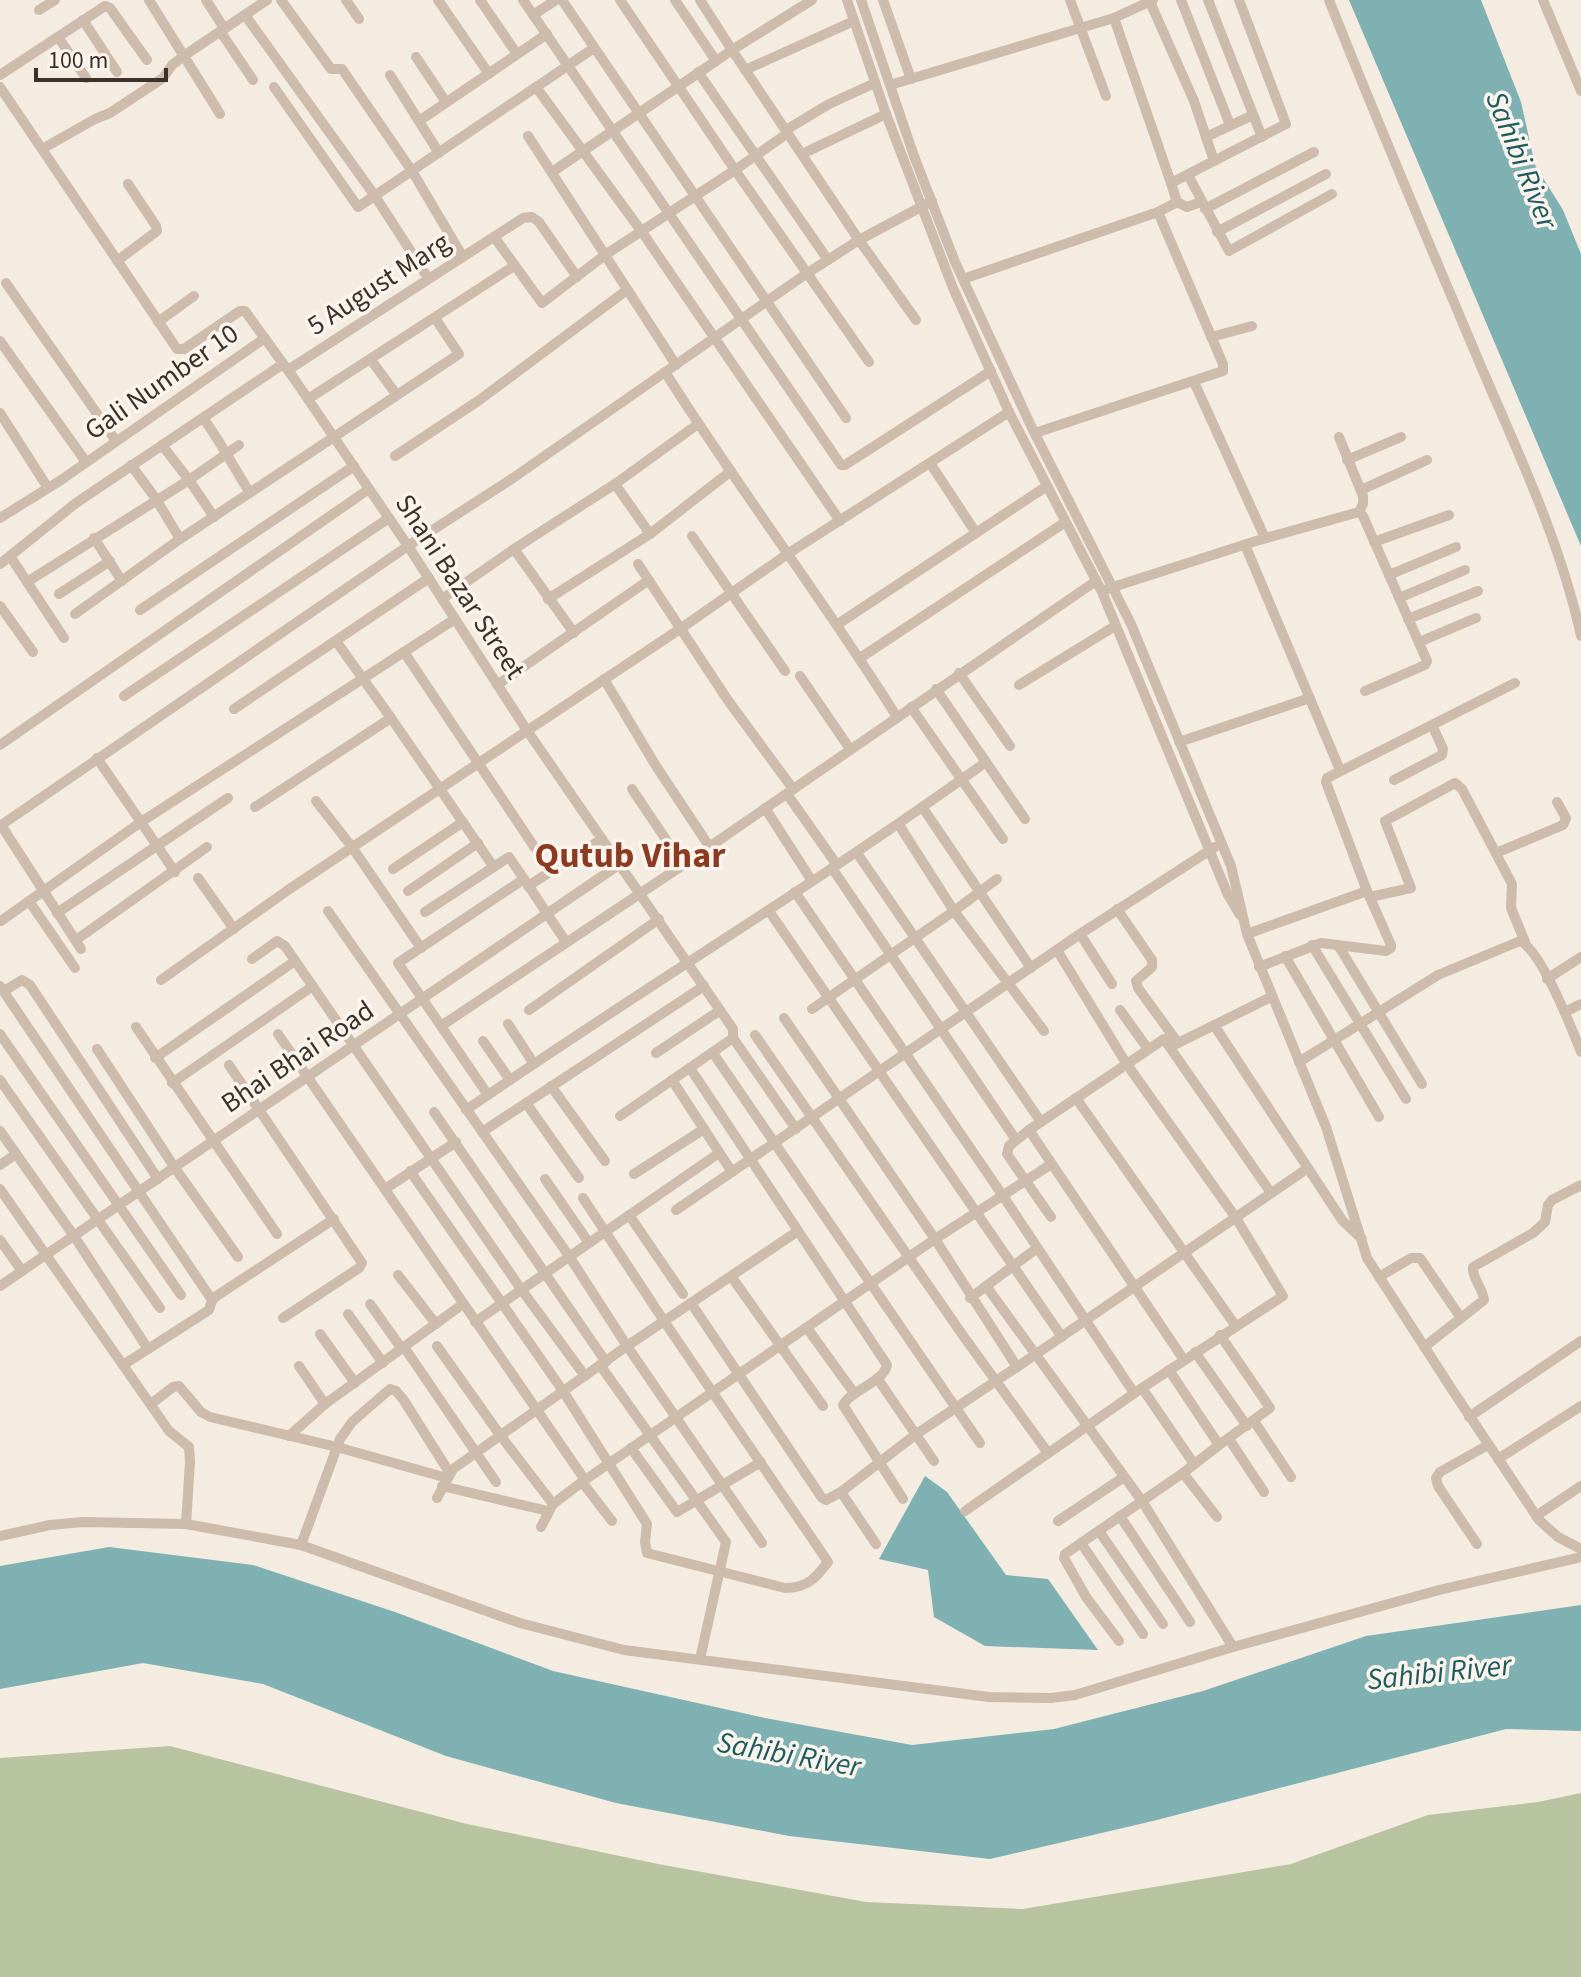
<svg xmlns="http://www.w3.org/2000/svg" width="1581" height="1977" font-family="'Source Sans 3',sans-serif">
	<style>
		.green { fill: #b8c4a0 }
		.water { fill: #7fb0b2 }
		.lines { fill: none; stroke-linecap: round; stroke-linejoin: round }
		.minor { stroke: #cdbbac; stroke-width: 10 }
		.labels { text-anchor: middle; stroke-width: 7; stroke-linejoin: round; paint-order: stroke }
		.street-label { font-size: 28px; fill: #3b302b; stroke: #fbf5ee }
		.water-label { font-size: 30px; font-style: italic; fill: #1f5a5e; stroke: #fbf5ee }
		.district-label { font-size: 36px; font-weight: bold; fill: #8c3b22; stroke: #fbf5ee }
	</style>
	<rect width="100%" height="100%" fill="#f4ebe1"/>
	<!-- green -->
	<polygon class="green" points="170,1746 467,1824 658,1864 866,1902 1023,1909 1291,1864 1428,1815 1538,1802 1581,1793 1581,1977 0,1977 0,1758"/>
	<!-- water -->
	<g class="water">
		<polygon points="1349,0 1481,0 1521,102 1535,165 1563,210 1581,254 1581,546"/>
		<polygon points="925,1476 947,1492 1006,1575 1048,1579 1098,1650 985,1646 934,1617 928,1570 879,1559"/>
		<polygon points="109,1547 253,1565 395,1612 553,1671 765,1718 912,1745 1054,1729 1203,1691 1366,1636 1581,1605 1581,1731 1506,1729 1157,1820 990,1859 789,1836 616,1803 446,1756 263,1684 143,1663 0,1689 0,1566"/>
	</g>
	<g class="lines">
		<!-- minor -->
		<g class="minor">
			<polyline points="149,0 220,114"/>
			<polyline points="206,0 224,28"/>
			<polyline points="281,0 331,69 342,69 412,171 463,257"/>
			<polyline points="346,0 359,19"/>
			<polyline points="438,0 489,74"/>
			<polyline points="480,0 517,54"/>
			<polyline points="523,0 841,465 845,465 991,371"/>
			<polyline points="562,0 846,418"/>
			<polyline points="675,0 716,61 732,50 700,0"/>
			<polyline points="812,0 732,50 859,240 916,320"/>
			<polyline points="847,0 886,114 953,288 1009,412 1102,592 1228,895 1240,915"/>
			<polyline points="861,0 914,156 955,262 1032,428 1131,624 1231,866 1247,934 1326,1127 1367,1258 1453,1391 1539,1520 1558,1537 1581,1549"/>
			<polyline points="883,0 911,79"/>
			<polyline points="1070,0 1106,96"/>
			<polyline points="1181,0 1230,125"/>
			<polyline points="1208,0 1262,137"/>
			<path d="M 1329,0 C 1377,122 1429,243 1480,364 C 1518,453 1560,540 1581,636"/>
			<polyline points="1543,0 1581,91"/>
			<polyline points="1150,2 1194,101 1214,161"/>
			<polyline points="39,10 55,0"/>
			<polyline points="245,15 375,196 428,278"/>
			<polyline points="533,15 556,0"/>
			<polyline points="1114,18 1171,183 1286,124 1239,0"/>
			<polyline points="83,20 117,72"/>
			<polyline points="220,31 253,80"/>
			<polyline points="58,37 86,78"/>
			<polyline points="416,57 446,102"/>
			<polyline points="745,70 854,21"/>
			<polyline points="698,72 828,260"/>
			<polyline points="0,75 105,6 110,8 147,60"/>
			<polyline points="390,75 439,153"/>
			<polyline points="890,85 1114,18 1153,0"/>
			<polyline points="0,87 177,349 184,349 240,311 245,311 295,380 408,546 526,729 733,1029 733,1038 620,1116"/>
			<polyline points="274,87 358,207 594,48"/>
			<polyline points="536,87 642,232 840,521"/>
			<polyline points="419,121 547,34"/>
			<polyline points="786,130 829,104 875,83"/>
			<polyline points="788,133 735,170 869,362"/>
			<polyline points="528,136 605,255 735,170 620,0"/>
			<polyline points="1206,137 1253,115"/>
			<polyline points="42,149 95,119 110,113 163,78 172,65 185,55 267,0"/>
			<polyline points="802,154 886,114"/>
			<polyline points="552,172 716,61"/>
			<polyline points="1188,175 1229,251 1332,194"/>
			<polyline points="1177,202 1187,207 1201,202"/>
			<polyline points="1205,209 1314,152"/>
			<polyline points="1217,232 1326,174"/>
			<polyline points="495,238 542,303 605,255 676,365"/>
			<polyline points="117,261 157,231 156,226 128,184"/>
			<polyline points="963,279 1158,212 1177,202 1171,183"/>
			<polyline points="6,283 116,441"/>
			<polyline points="158,322 194,296"/>
			<polyline points="1211,337 1252,326"/>
			<polyline points="0,341 86,462"/>
			<polyline points="371,360 396,394"/>
			<polyline points="288,370 523,218 532,217 539,222 577,277"/>
			<path d="M 665,372 C 739,489 823,599 897,717"/>
			<polyline points="1194,382 1265,538"/>
			<polyline points="308,399 514,266"/>
			<polyline points="0,413 48,488"/>
			<path d="M 203,418 C 221,442 234,468 250,493"/>
			<polyline points="1035,433 1223,371 1223,364 1158,212"/>
			<polyline points="1339,437 1363,496 1363,504 1359,512"/>
			<polyline points="162,445 189,480 214,517"/>
			<polyline points="395,456 478,401 627,290"/>
			<polyline points="1347,460 1401,437"/>
			<polyline points="930,463 976,533"/>
			<polyline points="131,465 156,499 180,539"/>
			<polyline points="615,484 650,534"/>
			<polyline points="1361,490 1427,460"/>
			<polyline points="0,518 61,480 265,338"/>
			<polyline points="692,536 785,671"/>
			<polyline points="94,538 122,581"/>
			<polyline points="1374,542 1449,515"/>
			<polyline points="1245,545 1340,770"/>
			<polyline points="10,556 64,638"/>
			<polyline points="0,564 76,503 283,364"/>
			<polyline points="638,564 727,699 793,789"/>
			<polyline points="1389,575 1456,547"/>
			<polyline points="27,582 189,480 239,445"/>
			<polyline points="1107,589 1256,541 1359,512 1363,516 1427,661 1425,665 1365,691"/>
			<polyline points="59,594 110,561"/>
			<polyline points="1399,598 1465,570"/>
			<polyline points="442,599 514,549"/>
			<polyline points="548,599 650,534 731,471"/>
			<polyline points="0,606 33,652"/>
			<polyline points="140,610 354,466"/>
			<polyline points="75,614 180,539 459,354 435,318"/>
			<polyline points="1408,619 1478,591"/>
			<polyline points="838,624 1047,486"/>
			<polyline points="574,633 514,549 615,484 698,424"/>
			<polyline points="1419,642 1476,618"/>
			<polyline points="404,652 535,848"/>
			<polyline points="860,658 1064,523"/>
			<polyline points="959,673 1010,746"/>
			<polyline points="800,676 850,749"/>
			<polyline points="604,679 656,766 709,846"/>
			<polyline points="497,685 649,580"/>
			<polyline points="1019,685 1115,626"/>
			<polyline points="936,689 1025,819"/>
			<polyline points="124,696 389,518"/>
			<polyline points="911,707 1003,839"/>
			<polyline points="234,709 429,578"/>
			<polyline points="391,718 493,866"/>
			<polyline points="1179,742 1310,698"/>
			<polyline points="0,745 369,489"/>
			<polyline points="97,758 175,872"/>
			<polyline points="1394,780 1442,755 1443,749 1433,727"/>
			<polyline points="632,789 683,865"/>
			<polyline points="787,794 837,865"/>
			<polyline points="316,801 352,847 421,948"/>
			<polyline points="255,807 391,718 336,641"/>
			<polyline points="765,808 812,881"/>
			<polyline points="923,808 1031,968"/>
			<polyline points="1,825 81,949"/>
			<polyline points="899,825 954,911 997,879"/>
			<polyline points="0,826 408,546 513,478 806,274 859,240 932,201"/>
			<polyline points="857,853 1041,1122"/>
			<polyline points="1496,853 1563,825 1566,818 1557,802"/>
			<polyline points="832,868 1016,1140"/>
			<polyline points="393,869 463,822"/>
			<polyline points="198,878 234,929"/>
			<polyline points="528,886 602,839"/>
			<polyline points="408,891 478,843"/>
			<polyline points="1367,891 1326,782 1327,778 1515,683"/>
			<polyline points="795,892 1003,1196 1134,1393"/>
			<polyline points="1370,897 1411,888 1385,821 1455,783 1462,789 1512,884 1511,908 1525,942"/>
			<polyline points="29,901 75,968"/>
			<polyline points="1117,909 1152,960 1152,967 1136,981 1138,988 1178,1043"/>
			<polyline points="328,911 569,1256 627,1346 762,1543"/>
			<polyline points="769,911 1062,1337"/>
			<polyline points="425,912 509,857 524,879"/>
			<polyline points="57,913 228,798"/>
			<polyline points="1,921 141,822 455,619"/>
			<polyline points="1080,934 1112,984"/>
			<polyline points="1247,934 1367,891 1391,945 1391,948 1386,951 1321,943 1259,967"/>
			<polyline points="76,940 207,847"/>
			<polyline points="1312,945 1406,1099"/>
			<polyline points="1338,945 1422,1084"/>
			<polyline points="1285,956 1379,1117"/>
			<polyline points="252,959 277,941 285,946 521,1289 585,1376"/>
			<polyline points="1547,979 1581,957"/>
			<polyline points="161,980 288,890 680,629 789,553 1009,412"/>
			<polyline points="0,986 212,1300"/>
			<polyline points="4,991 22,980 30,985 158,1179"/>
			<polyline points="812,1009 954,911 1044,1031"/>
			<polyline points="529,1010 659,919"/>
			<polyline points="1120,1010 1148,1049"/>
			<polyline points="1565,1012 1581,1004"/>
			<polyline points="784,1018 935,1239 1017,1367 1308,1168"/>
			<polyline points="508,1024 534,1064"/>
			<polyline points="1214,1025 1342,1220 1362,1239"/>
			<polyline points="441,1026 683,865 1096,581"/>
			<polyline points="136,1027 277,1234"/>
			<polyline points="0,1034 181,1295"/>
			<polyline points="278,1034 585,1480"/>
			<polyline points="755,1035 964,1337 1048,1453"/>
			<polyline points="733,1038 796,1129"/>
			<polyline points="483,1041 510,1080"/>
			<polyline points="1172,1046 1271,997"/>
			<polyline points="97,1049 175,1168 238,1257"/>
			<polyline points="656,1053 719,1011"/>
			<polyline points="713,1053 980,1443"/>
			<polyline points="155,1058 295,961"/>
			<path d="M 1299,1062 L 1438,975 L 1520,941 C 1541,950 1572,1029 1581,1052"/>
			<polyline points="229,1065 362,1263 359,1268 283,1318"/>
			<path d="M 690,1068 L 887,1365 C 883,1383 852,1389 843,1405 L 903,1499"/>
			<polyline points="0,1080 160,1308"/>
			<polyline points="672,1080 732,1172"/>
			<polyline points="172,1083 313,986"/>
			<polyline points="551,1086 605,1161"/>
			<polyline points="488,1095 398,963 524,879 566,942"/>
			<polyline points="1076,1098 1235,1325"/>
			<polyline points="526,1103 579,1178"/>
			<path d="M 466,1110 C 638,991 817,884 986,762"/>
			<polyline points="434,1112 606,1362"/>
			<polyline points="1029,1130 1009,1146 1007,1154 1051,1217"/>
			<polyline points="0,1131 74,1236 148,1349"/>
			<polyline points="482,1132 704,986"/>
			<polyline points="0,1165 16,1154"/>
			<path d="M 410,1171 L 563,1391 L 647,1524 L 645,1542 L 647,1553 L 785,1588 C 807,1588 816,1578 828,1562 L 664,1321 L 583,1198"/>
			<polyline points="634,1174 704,1129"/>
			<polyline points="545,1179 589,1243"/>
			<polyline points="0,1189 169,1431 189,1447 190,1462 186,1524"/>
			<polyline points="385,1189 456,1142"/>
			<polyline points="676,1210 1080,934 1215,847"/>
			<polyline points="629,1215 683,1294"/>
			<polyline points="0,1240 22,1271"/>
			<polyline points="398,1275 436,1324"/>
			<polyline points="731,1276 823,1406"/>
			<polyline points="1379,1277 1411,1258 1420,1258 1461,1318"/>
			<polyline points="0,1286 620,864"/>
			<polyline points="986,1286 1142,1501 1233,1647 1439,1590 1581,1557"/>
			<polyline points="970,1298 1036,1249"/>
			<polyline points="691,1303 822,1498 826,1500 841,1492 915,1435 1017,1367"/>
			<polyline points="370,1304 402,1349"/>
			<polyline points="348,1314 383,1363"/>
			<polyline points="475,1322 719,1153"/>
			<polyline points="807,1328 854,1393"/>
			<polyline points="320,1334 355,1383"/>
			<polyline points="437,1346 500,1435 553,1504"/>
			<polyline points="404,1347 496,1482"/>
			<path d="M 1424,1347 L 1484,1300 C 1483,1288 1472,1279 1473,1267 L 1533,1233 L 1545,1222 L 1548,1205 L 1552,1200 L 1581,1185"/>
			<polyline points="1195,1352 1247,1426"/>
			<polyline points="1184,1360 1029,1130 1164,1039 1271,1193"/>
			<polyline points="123,1365 209,1310 212,1300 218,1295 334,1219"/>
			<polyline points="600,1365 726,1542 700,1659"/>
			<polyline points="299,1366 325,1404"/>
			<polyline points="1169,1370 1219,1445 1270,1408 1220,1335"/>
			<polyline points="877,1378 934,1461"/>
			<polyline points="1142,1388 1194,1464"/>
			<polyline points="151,1404 173,1387 179,1386 201,1412 210,1417 337,1447 447,1478"/>
			<polyline points="1469,1417 1581,1341"/>
			<polyline points="1254,1421 1291,1477"/>
			<polyline points="289,1436 325,1404 463,1304"/>
			<polyline points="1229,1439 1264,1492"/>
			<polyline points="631,1448 677,1512 761,1462"/>
			<polyline points="1498,1459 1581,1406"/>
			<polyline points="1183,1473 1217,1517"/>
			<polyline points="582,1482 612,1521"/>
			<polyline points="442,1486 548,1511"/>
			<polyline points="841,1492 876,1544"/>
			<polyline points="437,1498 453,1469 627,1346 798,1231"/>
			<polyline points="965,1511 1142,1388 1283,1296 1236,1218 1126,1063 1057,950"/>
			<polyline points="1120,1516 1190,1622"/>
			<polyline points="1536,1516 1581,1486"/>
			<polyline points="1058,1521 1124,1477"/>
			<polyline points="541,1527 553,1504 582,1482 935,1239 1050,1165"/>
			<polyline points="1099,1531 1163,1624"/>
			<polyline points="0,1536 50,1525 83,1522 186,1524 301,1545 520,1623 624,1650 989,1697 1051,1698 1075,1695 1233,1647"/>
			<polyline points="1081,1543 1143,1634"/>
			<polyline points="1477,1544 1438,1486 1436,1478 1440,1472 1488,1445"/>
			<polyline points="301,1545 340,1439 352,1422 390,1389 396,1391 403,1399 449,1472"/>
			<polyline points="1119,1641 1086,1597 1064,1558 1065,1554 1183,1473 1219,1445"/>
		</g>
	</g>
	<g class="labels">
		<!-- street labels -->
		<g class="street-label">
			<text transform="translate(378 283) rotate(-33)" y="10">5 August Marg</text>
			<text transform="translate(161 381) rotate(-35)" y="10">Gali Number 10</text>
			<text transform="translate(461 586) rotate(57)" y="10">Shani Bazar Street</text>
			<text transform="translate(297 1056) rotate(-34)" y="10">Bhai Bhai Road</text>
		</g>
		<!-- water labels -->
		<g class="water-label">
			<text transform="translate(1522 160) rotate(68)" y="10">Sahibi River</text>
			<text transform="translate(1439 1672) rotate(-6)" y="10">Sahibi River</text>
			<text transform="translate(789 1754) rotate(10)" y="10">Sahibi River</text>
		</g>
		<!-- district labels -->
		<g class="district-label">
			<text x="630" y="867">Qutub Vihar</text>
		</g>
	</g>
	<!-- scale -->
	<path d="M36 68v12h130v-12" fill="none" stroke="#3b302b" stroke-width="4"/>
	<text x="48" y="68" font-size="24" fill="#3b302b" stroke="#fbf5ee" stroke-width="6" paint-order="stroke">100 m</text>
</svg>
